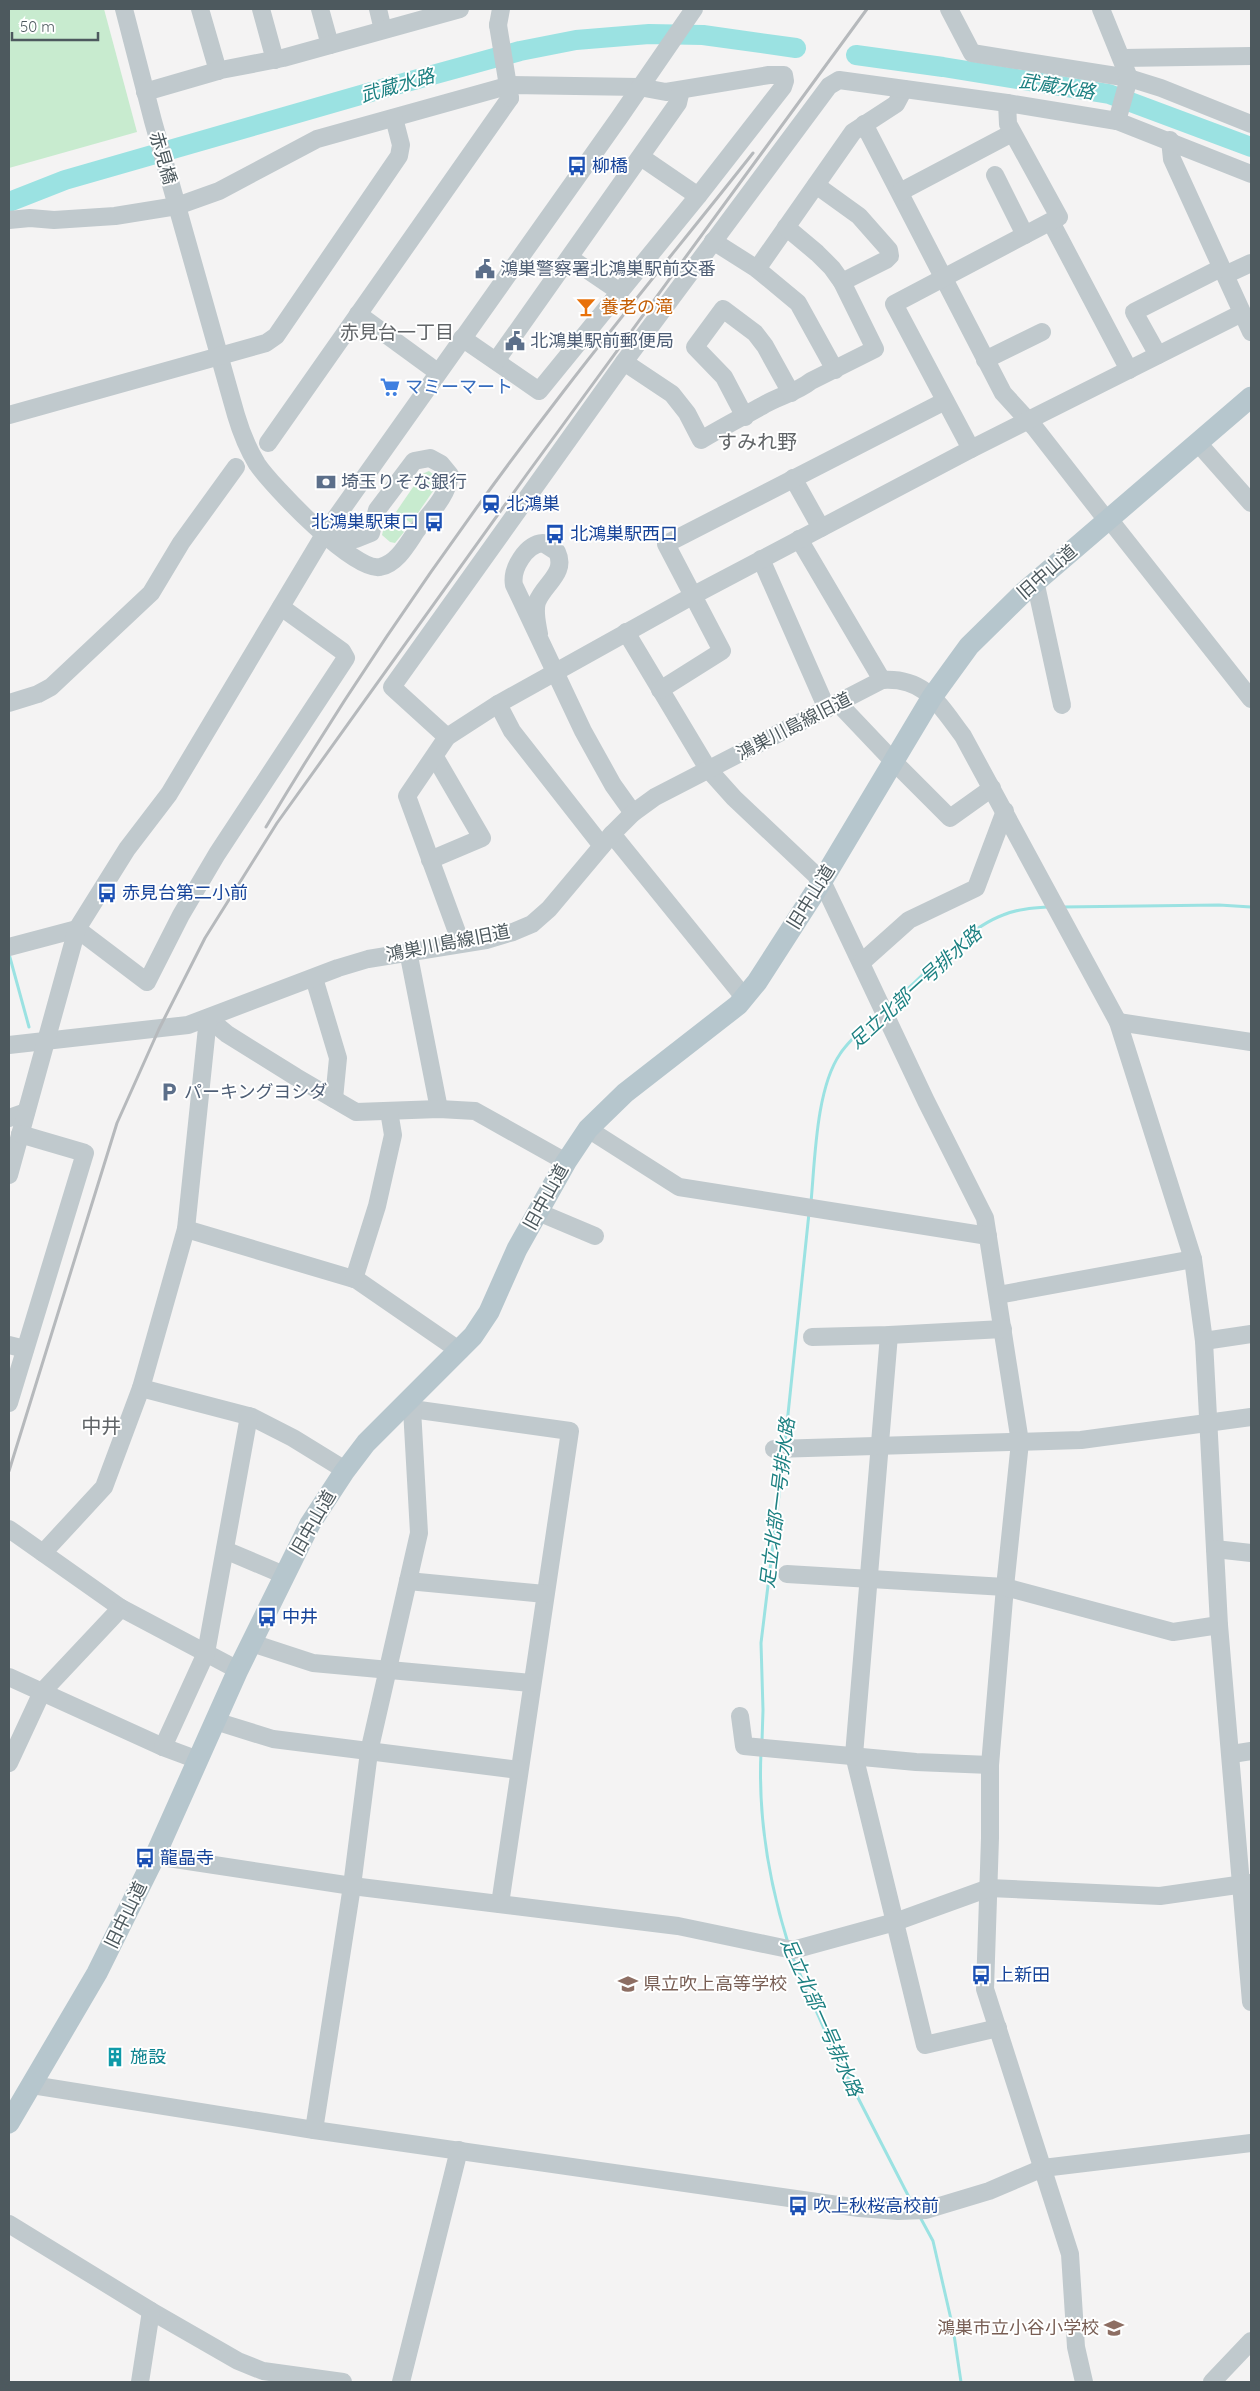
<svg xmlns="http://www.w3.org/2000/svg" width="1260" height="2391" font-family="Quicksand,'Noto Sans JP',sans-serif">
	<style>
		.green { fill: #c8ebcf }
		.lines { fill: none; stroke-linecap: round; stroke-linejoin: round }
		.stream { stroke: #9be2e2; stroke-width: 3 }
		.river { stroke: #9be2e2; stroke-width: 20 }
		.minor { stroke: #c0c9cd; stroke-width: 18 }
		.major { stroke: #b6c6cd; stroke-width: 21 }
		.rail { stroke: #b6b9bc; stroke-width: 3 }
		.minor-bridge { stroke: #c0c9cd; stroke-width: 18 }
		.labels { text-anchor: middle; stroke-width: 4; stroke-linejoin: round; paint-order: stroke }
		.street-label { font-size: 18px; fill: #4d595e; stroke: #fff }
		.transit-label { font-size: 18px; fill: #164399; stroke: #fff; text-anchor: start }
		.service-label { font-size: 18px; fill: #4e5e75; stroke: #fff; text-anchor: start }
		.food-label { font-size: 18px; fill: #c56008; stroke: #fff; text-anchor: start }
		.shop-label { font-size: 18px; fill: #366cbe; stroke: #fff; text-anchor: start }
		.education-label { font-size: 18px; fill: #785e54; stroke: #fff; text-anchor: start }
		.culture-label { font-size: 18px; fill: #0d838f; stroke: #fff; text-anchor: start }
		.water-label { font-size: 19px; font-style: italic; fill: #1d8182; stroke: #fff }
		.neighbourhood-label { font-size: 19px; fill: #606467; stroke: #fff }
		.quarter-label { font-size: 20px; fill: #606467; stroke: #fff }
	</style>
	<rect width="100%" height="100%" fill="#f4f3f3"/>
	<!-- green -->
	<g class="green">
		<polygon points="9,9 104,9 137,132 9,168"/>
		<polygon points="429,471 439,479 438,484 411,523 396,512 422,474"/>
		<polygon points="390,521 404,532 395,543 390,542 382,535 385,523"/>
	</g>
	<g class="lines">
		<!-- stream -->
		<g class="stream">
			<polyline points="1062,907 1219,905 1251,907"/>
			<polyline points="9,954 29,1027"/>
			<path d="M 889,1006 C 920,979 965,929 1003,915 C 1017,909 1033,908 1048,907"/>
			<path d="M 811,1202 C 815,1160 816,1089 840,1054 C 850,1039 865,1027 878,1015"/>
			<polyline points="785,1443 809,1213"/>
			<polyline points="762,1741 763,1710 761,1643 784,1454"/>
			<path d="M 761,1752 C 758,1817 769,1882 788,1943"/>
			<polyline points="792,1956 833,2049 913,2205"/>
			<polyline points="920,2217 933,2241 953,2328 961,2382"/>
		</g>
		<!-- river -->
		<g class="river">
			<polyline points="856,55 943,67 1109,94 1251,147"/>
			<polyline points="9,202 65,180 385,88 520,51 576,40 649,34 703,35 796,48"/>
		</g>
		<!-- minor -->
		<g class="minor">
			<path d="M 124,9 L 153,121 L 236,415 C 241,432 248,449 257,464 C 272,486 355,573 380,567 C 397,564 408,543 417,530 C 429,514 448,496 450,475 L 441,464 L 430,458 L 414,461 L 377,510 L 371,533 L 356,539 L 325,533"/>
			<polyline points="200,9 218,71"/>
			<polyline points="261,9 275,60"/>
			<polyline points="320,9 330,45"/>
			<polyline points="378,9 383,30"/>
			<polyline points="949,9 972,53 1129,78 1161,88 1251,124"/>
			<polyline points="1101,9 1129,78 1117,121"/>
			<polyline points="498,25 501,9"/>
			<polyline points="1122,58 1251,56"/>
			<polyline points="145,92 221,70 283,58 460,9"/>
			<polyline points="864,124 1003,393 1035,428 1102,514 1113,524 1251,699"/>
			<polyline points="1170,140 1172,159 1251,332"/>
			<polyline points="641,157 698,196"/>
			<polyline points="995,175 1025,235"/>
			<polyline points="816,185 859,216 889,250 890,256 886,260 842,282"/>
			<polyline points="900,192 1012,133"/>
			<polyline points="9,220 30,218 54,220 115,216 177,206 219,191 317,139 511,85 639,87 666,92 769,75 784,75 785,81 783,87 698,196 539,391 462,338"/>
			<polyline points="1051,222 1129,370"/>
			<polyline points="713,241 757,269 798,303 835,370"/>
			<polyline points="570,258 620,292"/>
			<polyline points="757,269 853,132 896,104 904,89"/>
			<polyline points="1225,275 1251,263"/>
			<polyline points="358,314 432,368"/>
			<polyline points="1158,355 1134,312 1221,268"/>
			<polyline points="985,360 1042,332"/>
			<polyline points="496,361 678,103 681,90"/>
			<path d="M 624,362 L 672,394 L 687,413 L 701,440 C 721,428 742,417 762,406 C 778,396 796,393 811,381 L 875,349 L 842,282 L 832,268 L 817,253 L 786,227"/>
			<polyline points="9,415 266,343 276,336 399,156 401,145 394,118"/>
			<polyline points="745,417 724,377 695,347 723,309 755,333 765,346 791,393"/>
			<polyline points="268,443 510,98"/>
			<polyline points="1198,443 1251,503"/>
			<polyline points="971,449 894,304 1059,217 1008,124 1007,103"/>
			<polyline points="793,478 821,528"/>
			<polyline points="799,539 882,680"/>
			<polyline points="761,559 827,709"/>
			<polyline points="1034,583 1037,590 1062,705"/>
			<polyline points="626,632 708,769 734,798 822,881 926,1101 985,1218 1020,1442 1005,1587 990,1765 990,1838 985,1989 1070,2254 1076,2347 1084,2382"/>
			<path d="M 539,634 C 537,623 534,612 537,602 C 544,584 567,573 557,552 L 543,543 C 526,544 511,569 514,585 L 583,731 L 613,785 L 633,813"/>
			<polyline points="660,690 722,651 666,544 945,401"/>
			<polyline points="9,703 38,694 51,687 151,593 181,543 236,467"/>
			<polyline points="838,703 894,762 950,818 992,788"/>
			<polyline points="498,704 512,731 602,846"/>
			<polyline points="447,737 392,687 624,362 829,86 839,80 1007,103 1117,121 1251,174"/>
			<polyline points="612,834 744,997"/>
			<polyline points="430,860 482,838 435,757"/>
			<polyline points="461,943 407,796 447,737 498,704 694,595 971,449 1242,313"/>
			<polyline points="9,947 77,929 147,982 181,915 217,854 346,658 342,651 281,607"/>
			<polyline points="408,951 439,1109"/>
			<polyline points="862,962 909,920 976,888 1005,811"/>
			<polyline points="314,978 338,1058 334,1099"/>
			<polyline points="208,1018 227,1034 296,1077 356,1112 439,1109 475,1111 566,1162"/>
			<polyline points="1118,1022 1251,1042"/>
			<path d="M 9,1045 L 188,1025 L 338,968 L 368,959 L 486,940 L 513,932 L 532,924 L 549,909 L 612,834 L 633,813 L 655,797 L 882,680 C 926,677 940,706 963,736 L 1118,1022 L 1193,1259 L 1204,1341 L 1219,1625 L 1251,2002"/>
			<polyline points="9,1118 26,1112"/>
			<polyline points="588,1129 679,1187 988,1236"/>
			<polyline points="9,1175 77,929 127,849 169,794 325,533 619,118 694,9"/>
			<polyline points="538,1212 595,1236"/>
			<polyline points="186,1229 357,1280 460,1351"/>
			<polyline points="354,1279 377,1206 393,1135 389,1111"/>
			<polyline points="998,1295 1193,1259"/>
			<polyline points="889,1335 854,1755 925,2045 998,2028"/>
			<polyline points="812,1337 889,1335 1003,1329"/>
			<polyline points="1204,1341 1251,1334"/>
			<polyline points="9,1345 25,1349"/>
			<polyline points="141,1388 252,1417 293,1438 345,1470"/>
			<polyline points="9,1403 85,1153 20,1134"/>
			<polyline points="412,1409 570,1431 500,1904"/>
			<polyline points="774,1449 1081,1440 1251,1417"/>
			<polyline points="9,1529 121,1608 238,1670"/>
			<polyline points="1215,1549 1251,1553"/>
			<polyline points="225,1550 284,1575"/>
			<polyline points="43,1553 104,1487 141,1388 186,1229 208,1018"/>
			<polyline points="787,1574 1005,1587 1173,1632 1219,1625"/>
			<polyline points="408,1581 545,1594"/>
			<polyline points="252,1643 313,1663 531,1683"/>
			<polyline points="9,1677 163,1747 198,1760"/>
			<polyline points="740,1716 744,1746 916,1762 990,1765"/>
			<polyline points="215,1721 273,1739 519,1770"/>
			<polyline points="163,1747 206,1653 249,1416"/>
			<polyline points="1232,1754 1251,1751"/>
			<polyline points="9,1763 42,1692 121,1608"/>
			<polyline points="155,1856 352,1886 678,1926 793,1950 895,1922 989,1888 1160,1896 1251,1883"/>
			<polyline points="32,2085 314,2130 859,2208 898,2211 926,2210 989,2191 1043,2168 1251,2143"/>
			<polyline points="314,2130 352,1886 369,1752 419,1533 412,1409 407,1404"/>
			<polyline points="9,2224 151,2311 238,2361 263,2371 343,2382"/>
			<polyline points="140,2382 151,2311"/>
			<polyline points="401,2382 459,2150"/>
			<polyline points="1212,2382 1251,2341"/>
		</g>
		<!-- major -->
		<polyline class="major" points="9,2123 97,1973 155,1856 238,1670 310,1524 344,1472 366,1443 473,1336 489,1312 517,1249 566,1162 588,1129 625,1093 738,1005 757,982 822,881 932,697 969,646 1024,592 1251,397"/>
		<!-- rail -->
		<g class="rail">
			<path d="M 266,827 C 356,676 456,531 563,392 C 625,311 690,233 753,153"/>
			<polyline points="9,1471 117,1123 159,1029 205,938 277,823 527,474 867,9"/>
		</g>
		<!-- minor-bridge -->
		<polyline class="minor-bridge" points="498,25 510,98"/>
	</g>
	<!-- icons -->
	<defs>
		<symbol id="bus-bare" viewBox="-9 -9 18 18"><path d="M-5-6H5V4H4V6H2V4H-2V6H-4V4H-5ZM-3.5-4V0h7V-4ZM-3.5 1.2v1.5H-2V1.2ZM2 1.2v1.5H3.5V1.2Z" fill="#1a4fb4" stroke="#fff" stroke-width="2.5" paint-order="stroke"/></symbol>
		<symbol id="civic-bare" viewBox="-9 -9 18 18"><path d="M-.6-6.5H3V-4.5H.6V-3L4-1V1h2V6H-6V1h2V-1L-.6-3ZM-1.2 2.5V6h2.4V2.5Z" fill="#5c6f8a" stroke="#fff" stroke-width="2.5" paint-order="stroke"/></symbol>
		<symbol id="bar-bare" viewBox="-9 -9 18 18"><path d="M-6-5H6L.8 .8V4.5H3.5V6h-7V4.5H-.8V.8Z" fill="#e8710a" stroke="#fff" stroke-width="2.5" paint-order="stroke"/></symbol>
		<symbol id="supermarket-bare" viewBox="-9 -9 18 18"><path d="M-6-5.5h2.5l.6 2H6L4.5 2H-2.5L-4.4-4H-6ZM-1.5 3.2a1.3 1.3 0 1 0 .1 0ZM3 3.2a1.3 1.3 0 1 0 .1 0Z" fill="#3f7fe0" stroke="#fff" stroke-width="2.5" paint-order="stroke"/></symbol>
		<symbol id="bank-bare" viewBox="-9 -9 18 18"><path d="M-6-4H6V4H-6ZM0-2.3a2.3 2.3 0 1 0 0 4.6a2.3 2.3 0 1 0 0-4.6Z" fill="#5c6f8a" stroke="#fff" stroke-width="2.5" paint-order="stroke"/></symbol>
		<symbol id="station-bare" viewBox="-9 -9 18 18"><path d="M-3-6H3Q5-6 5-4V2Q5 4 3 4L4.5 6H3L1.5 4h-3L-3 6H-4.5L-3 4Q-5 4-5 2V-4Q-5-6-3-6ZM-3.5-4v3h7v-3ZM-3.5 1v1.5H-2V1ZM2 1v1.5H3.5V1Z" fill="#1a4fb4" stroke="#fff" stroke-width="2.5" paint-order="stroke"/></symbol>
		<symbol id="parking-bare" viewBox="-9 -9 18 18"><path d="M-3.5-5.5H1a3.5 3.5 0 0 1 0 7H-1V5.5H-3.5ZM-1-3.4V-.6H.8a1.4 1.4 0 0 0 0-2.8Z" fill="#5c6f8a" stroke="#fff" stroke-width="2.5" paint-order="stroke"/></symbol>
		<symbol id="school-bare" viewBox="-9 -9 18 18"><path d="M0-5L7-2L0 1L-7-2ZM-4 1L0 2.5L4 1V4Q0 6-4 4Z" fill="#8d6e63" stroke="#fff" stroke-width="2.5" paint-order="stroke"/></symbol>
		<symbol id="building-bare" viewBox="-9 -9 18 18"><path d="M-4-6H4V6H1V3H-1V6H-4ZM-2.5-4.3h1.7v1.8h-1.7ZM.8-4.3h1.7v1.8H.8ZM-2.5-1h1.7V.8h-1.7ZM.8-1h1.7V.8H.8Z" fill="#0f9aa8" stroke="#fff" stroke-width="2.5" paint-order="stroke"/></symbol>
	</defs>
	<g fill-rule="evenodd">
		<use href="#bus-bare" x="563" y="152" width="28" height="28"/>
		<use href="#civic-bare" x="471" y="255" width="28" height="28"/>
		<use href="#bar-bare" x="572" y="293" width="28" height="28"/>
		<use href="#civic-bare" x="501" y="327" width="28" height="28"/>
		<use href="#supermarket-bare" x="376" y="373" width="28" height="28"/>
		<use href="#bank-bare" x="312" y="468" width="28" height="28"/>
		<use href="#station-bare" x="477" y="490" width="28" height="28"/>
		<use href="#bus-bare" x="420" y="508" width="28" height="28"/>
		<use href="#bus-bare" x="541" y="520" width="28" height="28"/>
		<use href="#bus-bare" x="93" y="879" width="28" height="28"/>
		<use href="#parking-bare" x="155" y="1078" width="28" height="28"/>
		<use href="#bus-bare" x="253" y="1603" width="28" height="28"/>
		<use href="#bus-bare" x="131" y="1844" width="28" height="28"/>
		<use href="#bus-bare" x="967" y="1961" width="28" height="28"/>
		<use href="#school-bare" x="614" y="1970" width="28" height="28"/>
		<use href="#building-bare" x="101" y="2043" width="28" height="28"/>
		<use href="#bus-bare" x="784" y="2192" width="28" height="28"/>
		<use href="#school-bare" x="1100" y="2314" width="28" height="28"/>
	</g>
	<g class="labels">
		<!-- street labels -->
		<g class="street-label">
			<text transform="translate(163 158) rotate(74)" y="6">赤見橋</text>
			<text transform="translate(1047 572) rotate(-41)" y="6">旧中山道</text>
			<text transform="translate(794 726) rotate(-27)" y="6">鴻巣川島線旧道</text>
			<text transform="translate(811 897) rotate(-58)" y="6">旧中山道</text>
			<text transform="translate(448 943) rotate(-11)" y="6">鴻巣川島線旧道</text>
			<text transform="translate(546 1197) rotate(-61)" y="6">旧中山道</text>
			<text transform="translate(313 1523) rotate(-60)" y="6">旧中山道</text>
			<text transform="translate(126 1915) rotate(-64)" y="6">旧中山道</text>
		</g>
		<!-- transit labels -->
		<g class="transit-label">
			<text x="592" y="172">柳橋</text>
			<text x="506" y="510">北鴻巣</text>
			<text x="419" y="528" text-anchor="end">北鴻巣駅東口</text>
			<text x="570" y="540">北鴻巣駅西口</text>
			<text x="122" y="899">赤見台第二小前</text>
			<text x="282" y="1623">中井</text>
			<text x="160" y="1864">龍晶寺</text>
			<text x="996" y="1981">上新田</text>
			<text x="813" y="2212">吹上秋桜高校前</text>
		</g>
		<!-- service labels -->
		<g class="service-label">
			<text x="500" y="275">鴻巣警察署北鴻巣駅前交番</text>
			<text x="530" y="347">北鴻巣駅前郵便局</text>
			<text x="341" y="488">埼玉りそな銀行</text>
			<text x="184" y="1098">パーキングヨシダ</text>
		</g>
		<!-- food labels -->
		<g class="food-label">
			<text x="601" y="313">養老の滝</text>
		</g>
		<!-- shop labels -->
		<g class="shop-label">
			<text x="405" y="393">マミーマート</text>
		</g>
		<!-- education labels -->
		<g class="education-label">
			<text x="643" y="1990">県立吹上高等学校</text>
			<text x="1099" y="2334" text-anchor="end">鴻巣市立小谷小学校</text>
		</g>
		<!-- culture labels -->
		<g class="culture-label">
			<text x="130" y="2063">施設</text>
		</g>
		<!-- water labels -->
		<g class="water-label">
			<text transform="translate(397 85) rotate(-16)" y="7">武蔵水路</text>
			<text transform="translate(1057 86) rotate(9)" y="7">武蔵水路</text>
			<text transform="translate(915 987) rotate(-42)" y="7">足立北部一号排水路</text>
			<text transform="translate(777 1503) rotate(-83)" y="7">足立北部一号排水路</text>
			<text transform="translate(822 2017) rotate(66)" y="7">足立北部一号排水路</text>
		</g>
		<!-- neighbourhood labels -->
		<g class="neighbourhood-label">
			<text x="397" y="339">赤見台一丁目</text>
		</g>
		<!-- quarter labels -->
		<g class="quarter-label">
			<text x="757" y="449">すみれ野</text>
			<text x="101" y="1433">中井</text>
		</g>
	</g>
	<!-- border -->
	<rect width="1260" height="2391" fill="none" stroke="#4d595e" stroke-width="20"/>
	<!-- scale -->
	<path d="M12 32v8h86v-8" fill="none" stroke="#4d595e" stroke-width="2.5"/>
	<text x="20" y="32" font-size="15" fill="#4d595e" stroke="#ffffff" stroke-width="4" paint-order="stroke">50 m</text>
</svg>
